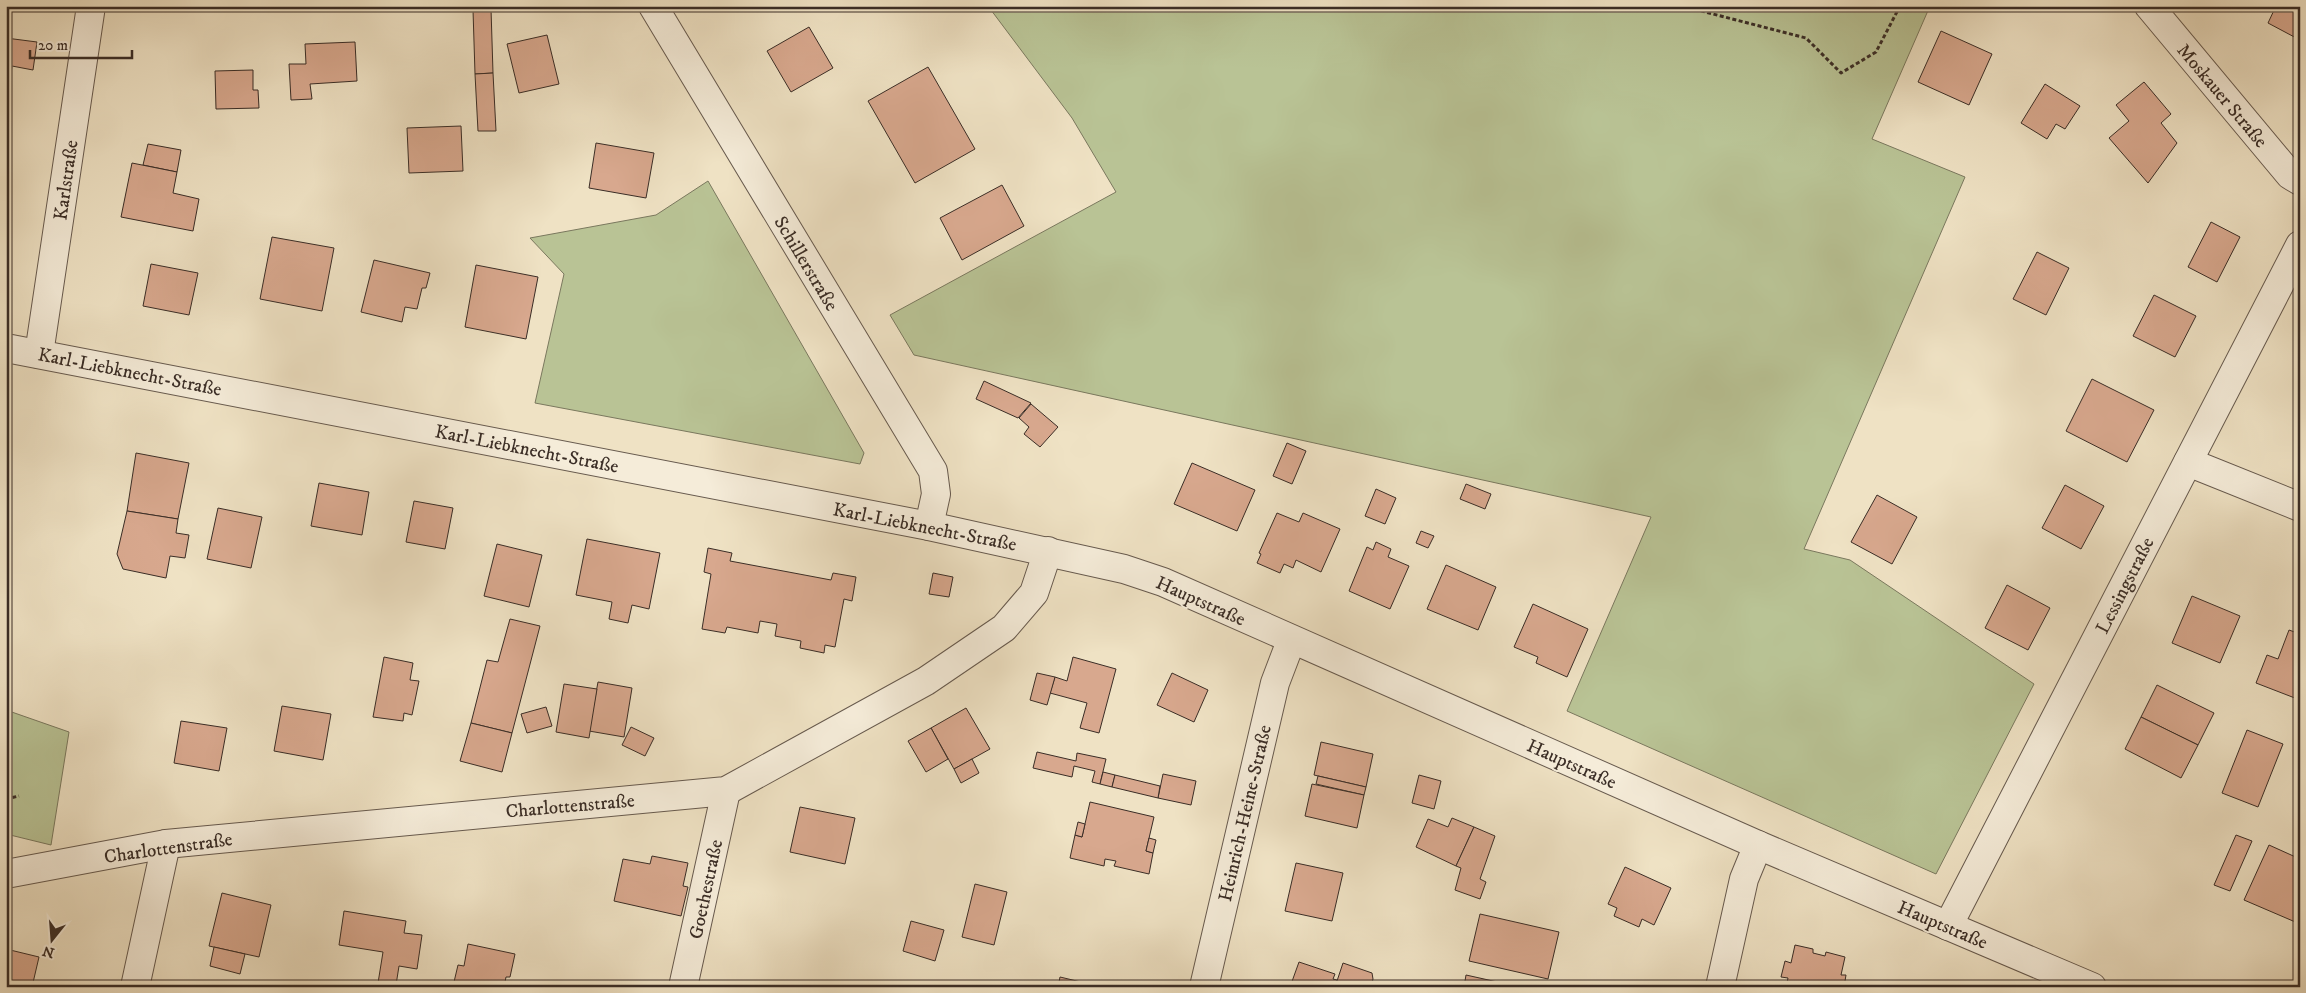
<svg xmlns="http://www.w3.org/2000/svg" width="2306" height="993" font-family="'IM FELL DW Pica',serif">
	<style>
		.green { fill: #b9c395; stroke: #7a785e }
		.building { fill: #d8a88e; stroke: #3a2d26 }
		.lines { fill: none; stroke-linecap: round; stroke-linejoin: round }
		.minor-casing { stroke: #675a4e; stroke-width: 30 }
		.path { stroke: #3a2d26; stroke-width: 3; stroke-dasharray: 4 2.5; stroke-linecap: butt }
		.minor { stroke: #f5ecd9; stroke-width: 28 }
		.labels { text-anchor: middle; stroke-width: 4; stroke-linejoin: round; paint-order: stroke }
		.street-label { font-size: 19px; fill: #3a2d26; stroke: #f5ecd9 }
	</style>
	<rect width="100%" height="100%" fill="#efe2c4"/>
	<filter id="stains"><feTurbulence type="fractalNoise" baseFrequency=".004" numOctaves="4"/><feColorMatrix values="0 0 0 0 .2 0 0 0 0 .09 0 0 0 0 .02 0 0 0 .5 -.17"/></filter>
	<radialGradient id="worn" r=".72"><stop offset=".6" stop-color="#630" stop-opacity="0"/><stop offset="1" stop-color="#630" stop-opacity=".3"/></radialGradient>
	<!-- green -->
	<g class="green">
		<polygon points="988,6 1930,6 1872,139 1965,177 1804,549 1850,560 2034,684 1936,874 1567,711 1651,517 914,355 890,315 1116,192 1072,118"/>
		<polygon points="708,181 864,453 860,464 535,403 564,274 530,238 656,215"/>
		<polygon points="6,710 69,732 51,845 6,834"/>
	</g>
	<!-- building -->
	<g class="building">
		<polygon points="2276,6 2300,6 2300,40 2268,23"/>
		<polygon points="491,9 493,73 475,74 473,10"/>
		<polygon points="809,27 833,68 791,92 767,51"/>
		<polygon points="1941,31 1992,54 1969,105 1918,82"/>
		<polygon points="547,35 559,84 519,93 507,44"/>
		<polygon points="6,38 37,42 33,70 12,66 7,100"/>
		<polygon points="355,42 357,81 310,84 312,99 291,100 289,64 306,64 305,44"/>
		<polygon points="928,67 975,149 915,183 868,101"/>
		<polygon points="253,70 253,90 258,90 259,108 216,109 215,71"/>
		<polygon points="493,73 496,131 478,131 475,74"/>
		<polygon points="2144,82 2171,114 2161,123 2177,143 2148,183 2109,138 2129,121 2116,105"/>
		<polygon points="2045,84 2080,106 2065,129 2056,124 2047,139 2021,123"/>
		<polygon points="461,126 463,171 409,173 407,128"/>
		<polygon points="596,143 654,153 646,198 589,188"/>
		<polygon points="148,144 181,150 177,172 143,165"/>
		<polygon points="132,163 177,172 173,193 199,199 193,231 121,217"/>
		<polygon points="1002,185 1024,226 962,260 940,218"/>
		<polygon points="2211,222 2240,237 2217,282 2188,267"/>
		<polygon points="272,237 334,248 322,311 260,299"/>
		<polygon points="2037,252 2069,268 2046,315 2013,299"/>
		<polygon points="374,260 430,273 426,288 422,288 417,309 405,307 402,322 361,312"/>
		<polygon points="151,264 198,273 189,315 143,306"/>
		<polygon points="476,265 538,277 526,339 465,327"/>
		<polygon points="2154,295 2196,316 2175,357 2133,336"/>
		<polygon points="2092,379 2154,410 2127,462 2066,431"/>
		<polygon points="984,381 1031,403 1018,418 976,399"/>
		<polygon points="1031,404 1058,427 1040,447 1024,434 1029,427 1019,418"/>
		<polygon points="1287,443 1306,451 1292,484 1273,476"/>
		<polygon points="136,453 189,463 178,519 127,511"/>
		<polygon points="1192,463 1255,490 1237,531 1174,504"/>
		<polygon points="319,483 369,492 362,535 311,526"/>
		<polygon points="1466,484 1491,494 1485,509 1460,499"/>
		<polygon points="2065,485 2104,506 2081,549 2042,528"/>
		<polygon points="1376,489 1396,498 1385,524 1365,516"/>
		<polygon points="1877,495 1917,517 1892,564 1851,542"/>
		<polygon points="414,501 453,508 445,549 406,542"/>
		<polygon points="218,508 262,517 251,568 207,559"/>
		<polygon points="127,511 178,519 176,533 189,535 185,558 170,556 166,578 123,569 117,554"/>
		<polygon points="1277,513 1299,522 1303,513 1340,529 1321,572 1296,560 1293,568 1284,564 1280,573 1257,563 1261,554 1259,553"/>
		<polygon points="1421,531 1434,536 1428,548 1416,543"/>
		<polygon points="587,539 660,553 649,609 632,605 628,623 609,619 612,602 576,595"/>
		<polygon points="1376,542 1391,549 1388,557 1409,566 1390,609 1349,591 1367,547 1373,550"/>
		<polygon points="497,544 542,555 529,607 484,596"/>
		<polygon points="708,548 732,553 730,561 831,580 833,573 856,577 852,601 844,599 835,647 825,645 824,653 800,648 801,641 775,636 777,624 760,621 758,633 727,627 725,633 702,629 711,574 704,572"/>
		<polygon points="1446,565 1496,587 1478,630 1427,609"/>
		<polygon points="933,573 953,577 949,597 929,594"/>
		<polygon points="2007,585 2050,608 2028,650 1985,628"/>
		<polygon points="2192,596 2240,616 2220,663 2172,643"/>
		<polygon points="1533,604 1588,629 1567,677 1536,663 1538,657 1514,647"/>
		<polygon points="510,619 540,626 512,733 471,723 487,660 498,662"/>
		<polygon points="2289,630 2300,634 2300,700 2256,683 2267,655 2278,659"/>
		<polygon points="384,657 413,663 410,680 419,681 412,715 404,713 403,721 373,717"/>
		<polygon points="1073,657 1116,669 1099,733 1080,728 1087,703 1050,693 1055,677 1067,681"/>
		<polygon points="1037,673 1055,677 1047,705 1030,700"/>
		<polygon points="1172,673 1208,690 1194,722 1157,705"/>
		<polygon points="598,682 632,688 624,737 589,731"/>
		<polygon points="564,684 597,689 589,738 556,732"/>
		<polygon points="2157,685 2214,713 2198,745 2141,717"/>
		<polygon points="282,706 331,714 323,760 274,751"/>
		<polygon points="546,707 552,726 527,733 521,714"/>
		<polygon points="966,708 990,749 954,769 931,728"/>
		<polygon points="2141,717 2198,745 2181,778 2125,749"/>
		<polygon points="181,721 227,728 219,771 174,763"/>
		<polygon points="471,723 512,733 502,772 460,761"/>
		<polygon points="631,727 654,738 645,756 622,745"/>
		<polygon points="931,728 948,759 926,772 908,741"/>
		<polygon points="2247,730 2283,744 2258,807 2222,793"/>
		<polygon points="1321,742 1373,754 1366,787 1314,775"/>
		<polygon points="1037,752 1076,761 1077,753 1106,759 1100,784 1092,782 1095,771 1074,766 1072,777 1033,768"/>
		<polygon points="972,759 979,773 961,783 954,769"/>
		<polygon points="1103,772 1115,775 1112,787 1100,784"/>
		<polygon points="1163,774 1196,781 1191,805 1158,798"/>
		<polygon points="1115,775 1160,786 1158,798 1112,787"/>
		<polygon points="1419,775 1441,781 1434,809 1412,803"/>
		<polygon points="1318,776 1366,787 1364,795 1316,784"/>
		<polygon points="1312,784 1364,795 1357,828 1305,816"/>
		<polygon points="1090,802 1154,817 1146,851 1153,853 1149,874 1114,866 1116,861 1105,859 1104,866 1070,858 1075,835 1082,837"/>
		<polygon points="800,807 855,818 845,864 790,852"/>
		<polygon points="1452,818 1474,827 1456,866 1416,847 1428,819 1448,827"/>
		<polygon points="1078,822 1085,824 1082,837 1075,835"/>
		<polygon points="1474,827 1495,836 1480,879 1486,882 1480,899 1455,890 1461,868 1456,866"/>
		<polygon points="2236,835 2252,841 2230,891 2214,885"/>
		<polygon points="1149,838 1156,840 1153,853 1146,851"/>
		<polygon points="2269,845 2300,859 2300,924 2244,900"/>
		<polygon points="652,856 688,863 683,886 688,887 681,916 614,901 623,859 650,864"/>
		<polygon points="1296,863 1343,873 1332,921 1285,911"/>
		<polygon points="1625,867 1671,888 1654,925 1642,919 1639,927 1614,916 1617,908 1608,904"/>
		<polygon points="975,884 1007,892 994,945 962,937"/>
		<polygon points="222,893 271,905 259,957 209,946"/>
		<polygon points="344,911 406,921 404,933 422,935 417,969 399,966 396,985 378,983 383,952 339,945"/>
		<polygon points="1480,914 1559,932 1548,979 1469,961"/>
		<polygon points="911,921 944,930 935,961 903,951"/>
		<polygon points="468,944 515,954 510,977 506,977 504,987 459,987 460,983 454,982 458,965 464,966"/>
		<polygon points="1795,945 1813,949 1813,953 1825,956 1826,952 1845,957 1841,975 1846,975 1844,987 1786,987 1788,978 1781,977 1785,961 1791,963"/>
		<polygon points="214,947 245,954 240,974 210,966"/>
		<polygon points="6,949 39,957 32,987 6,987"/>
		<polygon points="1299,962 1335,974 1333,979 1337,980 1335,987 1290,987"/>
		<polygon points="1343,963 1372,973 1373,979 1371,987 1335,987"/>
		<polygon points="1466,975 1511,985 1510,987 1464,987"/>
		<polygon points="1060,977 1102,987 1058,987"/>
	</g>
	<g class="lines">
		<defs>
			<g id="minor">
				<polyline points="653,6 933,471 936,494 929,526"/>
				<polyline points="2149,6 2290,175 2300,181"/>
				<polyline points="6,348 929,526 1124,569 1163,582 1758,845 2092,987"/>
				<polyline points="39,354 91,6"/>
				<polyline points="2188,462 2300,507"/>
				<polyline points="6,874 166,844 726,791 926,681 1004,628 1034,593 1048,551"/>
				<polyline points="1948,926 2300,245"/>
				<polyline points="135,987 166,844"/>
				<polyline points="683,987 726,791"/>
				<polyline points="1204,987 1275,683 1291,641"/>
				<polyline points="1720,987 1744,879 1758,845"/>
			</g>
		</defs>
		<!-- minor casing -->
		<use href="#minor" class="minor-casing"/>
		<!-- path -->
		<g class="path">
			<polyline points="1682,6 1806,38 1841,73 1876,52 1900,6"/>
			<polyline points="6,799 19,796"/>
		</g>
		<!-- minor -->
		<use href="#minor" class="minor"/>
	</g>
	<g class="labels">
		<!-- street labels -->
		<g class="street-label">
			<text transform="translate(2223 95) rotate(50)" y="7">Moskauer Straße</text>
			<text transform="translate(65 180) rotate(-82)" y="7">Karlstraße</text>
			<text transform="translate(807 263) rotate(59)" y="7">Schillerstraße</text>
			<text transform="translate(130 371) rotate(11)" y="7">Karl-Liebknecht-Straße</text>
			<text transform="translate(527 448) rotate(11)" y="7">Karl-Liebknecht-Straße</text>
			<text transform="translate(925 526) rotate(11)" y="7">Karl-Liebknecht-Straße</text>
			<text transform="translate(2124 585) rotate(-63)" y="7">Lessingstraße</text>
			<text transform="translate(1201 600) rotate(24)" y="7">Hauptstraße</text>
			<text transform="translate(1572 763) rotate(24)" y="7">Hauptstraße</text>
			<text transform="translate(570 805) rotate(-5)" y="7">Charlottenstraße</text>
			<text transform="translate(1244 813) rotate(-77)" y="7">Heinrich-Heine-Straße</text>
			<text transform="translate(168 847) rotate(-8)" y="7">Charlottenstraße</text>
			<text transform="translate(705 889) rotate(-78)" y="7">Goethestraße</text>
			<text transform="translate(1943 924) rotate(23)" y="7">Hauptstraße</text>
		</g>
	</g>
	<!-- margin -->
	<rect width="2306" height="993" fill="none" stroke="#efe2c4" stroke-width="25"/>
	<rect x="8" y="8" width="2291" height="978" fill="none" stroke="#3a2d26" stroke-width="2.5"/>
	<rect x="12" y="12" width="2281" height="968" fill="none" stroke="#3a2d26"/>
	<!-- north arrow -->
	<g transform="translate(52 940) rotate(197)" stroke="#f5ecd9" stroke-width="4" paint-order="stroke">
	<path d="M0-4L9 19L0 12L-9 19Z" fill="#3a2d26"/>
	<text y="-8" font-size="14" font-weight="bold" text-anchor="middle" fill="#3a2d26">N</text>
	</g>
	<!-- scale -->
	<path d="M30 50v8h102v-8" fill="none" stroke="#3a2d26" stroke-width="2.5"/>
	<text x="38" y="50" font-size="15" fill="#3a2d26" stroke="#f5ecd9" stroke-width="4" paint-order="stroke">20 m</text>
	<rect width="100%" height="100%" filter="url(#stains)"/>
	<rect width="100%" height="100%" fill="url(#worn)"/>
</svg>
